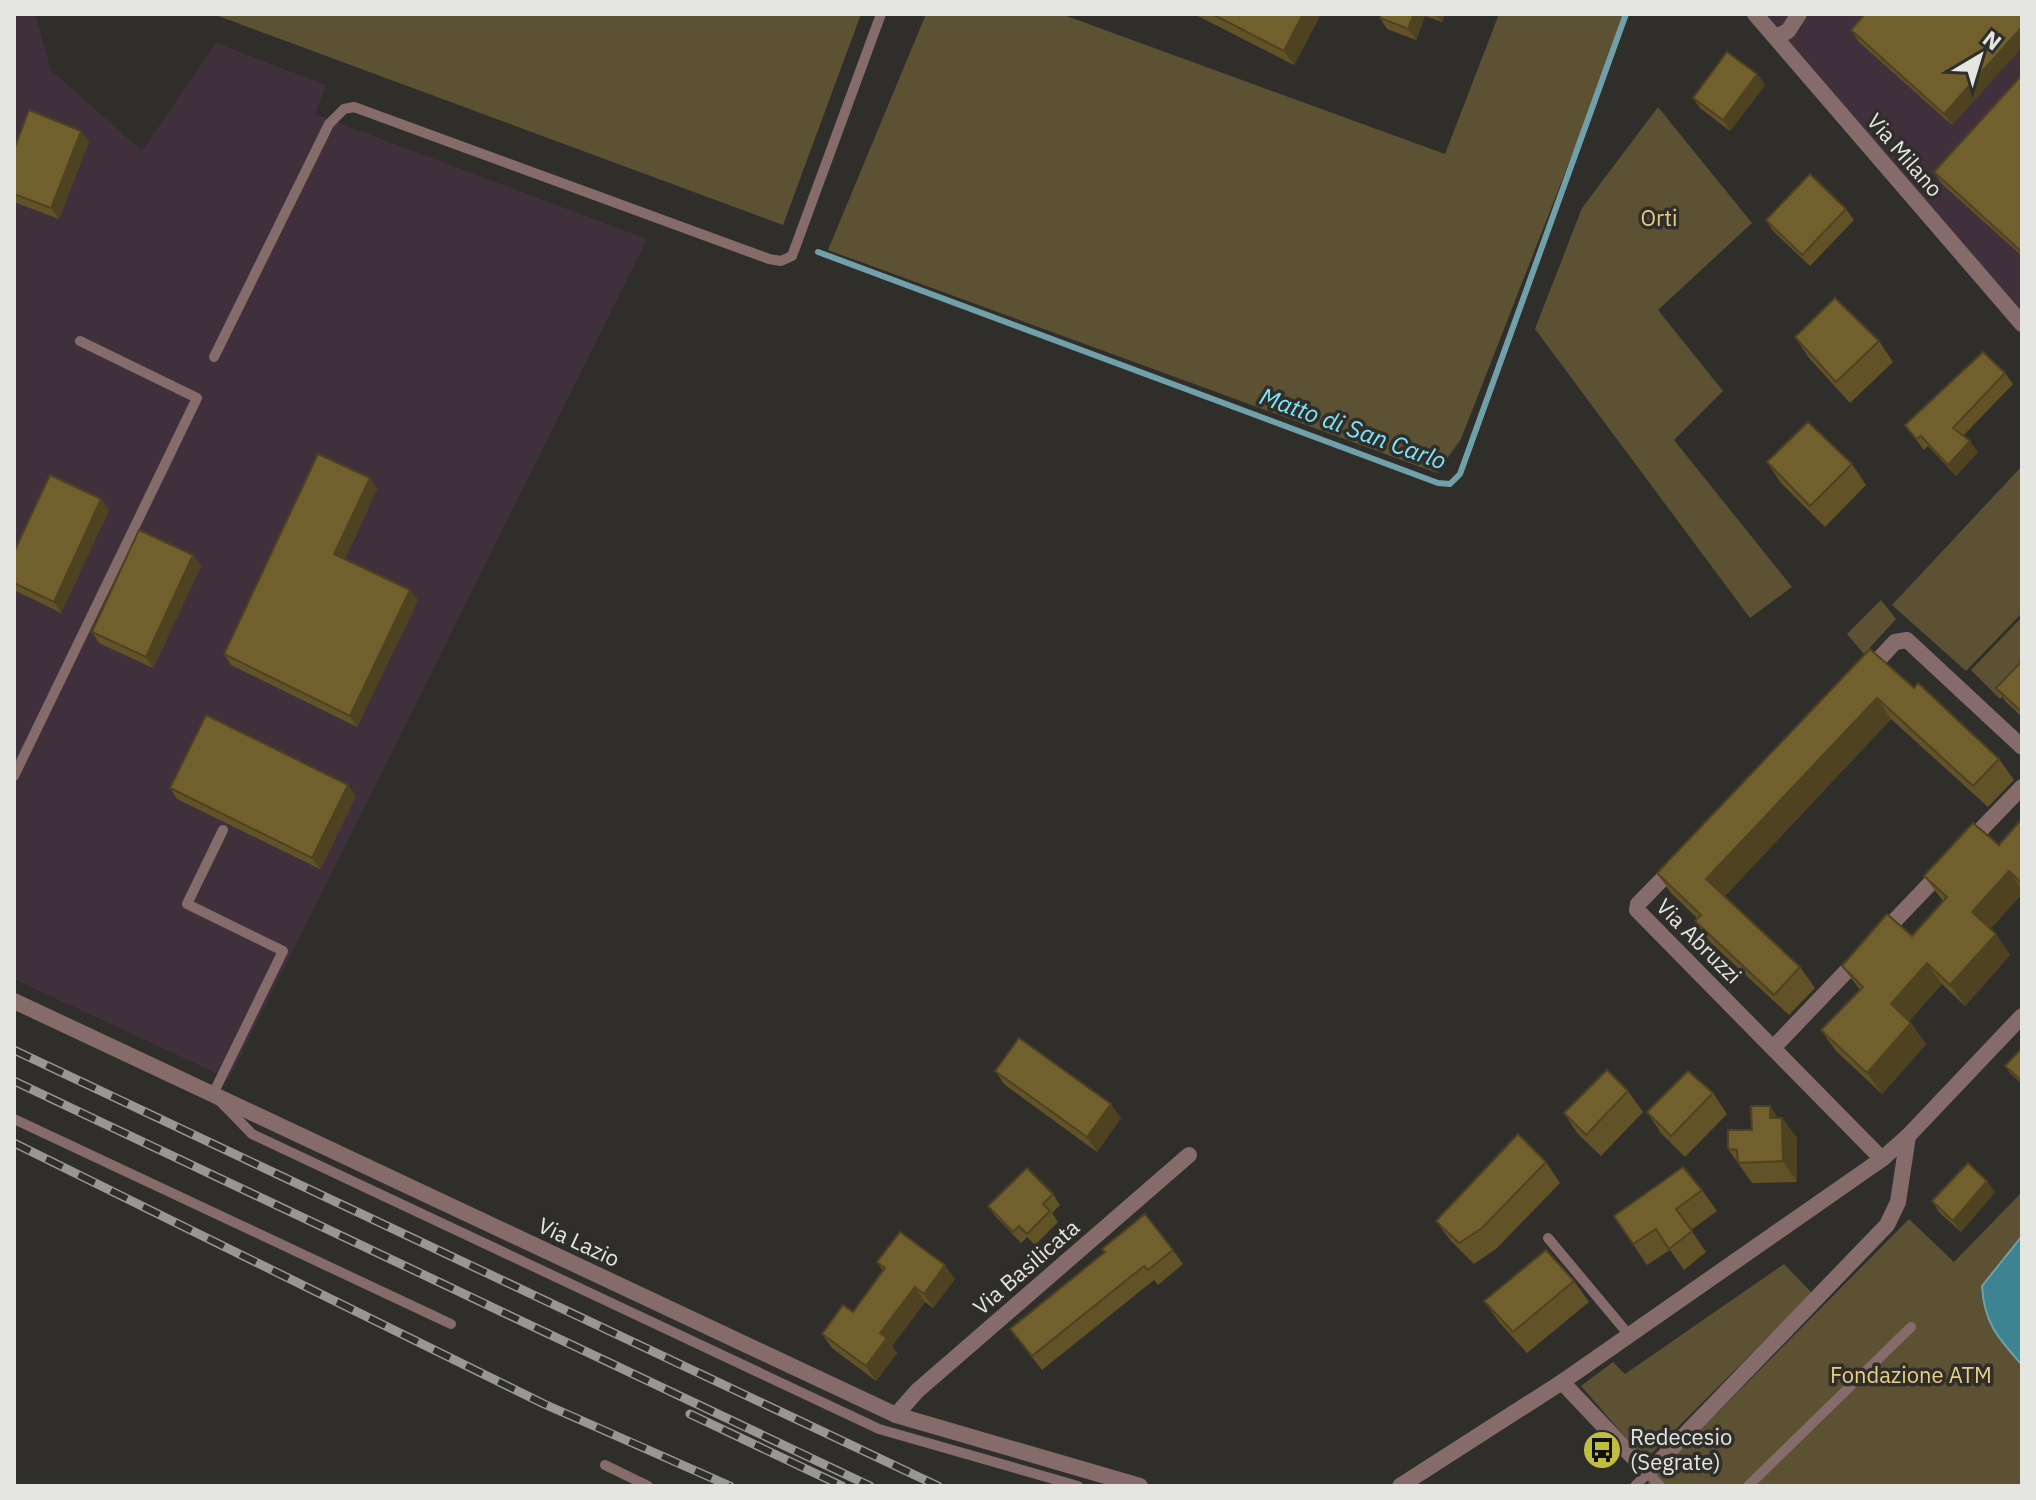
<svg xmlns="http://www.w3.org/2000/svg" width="2036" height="1500" font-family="'IBM Plex Sans',sans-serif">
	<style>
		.industrial { fill: #40303c }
		.green { fill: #5c5133 }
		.water { fill: #3e8391; stroke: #70a0a9; stroke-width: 2 }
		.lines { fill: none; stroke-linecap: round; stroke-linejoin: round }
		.stream { stroke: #70a0a9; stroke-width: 6 }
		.lane { stroke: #856b69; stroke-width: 10 }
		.street { stroke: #856b69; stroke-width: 16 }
		.rail-casing { stroke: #989794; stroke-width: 9 }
		.rail { stroke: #2f2e2b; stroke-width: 6; stroke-dasharray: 18; stroke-linecap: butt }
		.wall { fill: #615227 }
		.shaded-wall { fill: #4f4220 }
		.building { fill: #715f2d; stroke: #4f4220; stroke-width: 2 }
		.labels { text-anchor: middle; stroke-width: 7; stroke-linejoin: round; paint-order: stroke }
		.street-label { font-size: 22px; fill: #e5e5e2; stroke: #2f2e2b }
		.park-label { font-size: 22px; fill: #ebce81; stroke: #2f2e2b }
		.poi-label { font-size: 22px; fill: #e5e5e2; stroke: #2f2e2b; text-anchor: start }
		.water-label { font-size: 24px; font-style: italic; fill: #7de6fd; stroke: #2f2e2b }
	</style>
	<rect width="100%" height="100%" fill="#2f2e2b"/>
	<!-- industrial -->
	<g class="industrial">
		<polygon points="14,14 35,14 51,70 142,151 216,43 326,85 315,114 647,239 229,1079 14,979"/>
		<polygon points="1755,14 2022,14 2022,324"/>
	</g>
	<!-- green -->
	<g class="green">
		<polygon points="213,14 861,14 783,225"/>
		<polygon points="926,14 1061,14 1445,154 1499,14 1627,14 1461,439 1437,473 828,250"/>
		<polygon points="1658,107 1752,223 1658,310 1723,391 1674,440 1792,587 1750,618 1535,329 1582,208"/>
		<polygon points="2022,466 2022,613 1966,671 1892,605"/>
		<polygon points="1881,600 1896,619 1864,654 1847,634"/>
		<polygon points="2022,617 2022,675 2000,699 1971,670"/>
		<polygon points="2022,1192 2022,1486 1645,1486 1909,1219 1954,1262"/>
		<polygon points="1784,1264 1812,1293 1645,1460 1581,1386 1613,1362 1625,1374"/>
	</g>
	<!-- water -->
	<path class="water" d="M 2022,1236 L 2022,1365 C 1998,1338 1984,1323 1982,1286 Z"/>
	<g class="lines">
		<!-- stream -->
		<polyline class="stream" points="818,252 1438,483 1450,484 1460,474 1626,14"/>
		<!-- lane -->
		<g class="lane">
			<polyline points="214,357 329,124 344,109 354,107 769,259 781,261 792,256 881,14"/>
			<polyline points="14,776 197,398 80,341"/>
			<polyline points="223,830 187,904 283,951 213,1094 252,1134 879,1429 1078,1486"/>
			<polyline points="14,1119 451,1324"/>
			<polyline points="1548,1238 1629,1335"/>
			<polyline points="605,1465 648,1486"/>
			<polyline points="1635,1486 1648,1473 1660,1486"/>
			<polyline points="1748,1486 1911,1327"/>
		</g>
		<!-- street -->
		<g class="street">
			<polyline points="1755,14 2022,324"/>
			<polyline points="1776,37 1788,31 1799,14"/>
			<polyline points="1867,672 1895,642 1907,640 2022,747"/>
			<polyline points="1968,843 2022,787"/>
			<polyline points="1676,865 1638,904 1637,910 1882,1159"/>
			<polyline points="1880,936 1944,869"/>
			<polyline points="14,1001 896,1415 1140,1486"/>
			<polyline points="1774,1047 1861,956"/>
			<polyline points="1562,1382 1648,1473 1887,1225 1898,1202 1908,1136"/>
			<polyline points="896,1415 917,1391 1189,1155"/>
			<polyline points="1400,1486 1562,1382 1882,1159 1908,1136 2022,1016"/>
		</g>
		<defs>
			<g id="rail">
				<polyline points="14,1050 938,1486"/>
				<polyline points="14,1081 870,1486"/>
				<polyline points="14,1143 544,1404 730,1486"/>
				<polyline points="690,1414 842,1486"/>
			</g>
		</defs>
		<!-- rail casing -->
		<use href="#rail" class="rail-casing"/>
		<!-- rail -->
		<use href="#rail" class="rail"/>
	</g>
	<!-- wall -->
	<g class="wall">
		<polygon points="1194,14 1321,14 1294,65"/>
		<polygon points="1381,14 1445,14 1442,22 1425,16 1416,40 1387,29 1380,18"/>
		<polygon points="2022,14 2022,47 1952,125 1859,42 1851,30"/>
		<polygon points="1757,74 1765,85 1730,131 1700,108 1693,98"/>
		<polygon points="2022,75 2022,256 1942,184 1934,172"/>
		<polygon points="89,141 59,219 14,202 14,150"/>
		<polygon points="1846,209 1854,220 1810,266 1773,231 1766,220"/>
		<polygon points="1795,337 1879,341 1893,362 1850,403 1809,358"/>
		<polygon points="2005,373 2013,384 1963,436 1978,452 1956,476 1928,446 1924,450 1905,425"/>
		<polygon points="1767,462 1852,464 1866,485 1825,527 1781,483"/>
		<polygon points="370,478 377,489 345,559 418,600 357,727 231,665 224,654"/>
		<polygon points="101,499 109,510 61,613 14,590 14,552"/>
		<polygon points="193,555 201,566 153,668 99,643 92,632"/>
		<polygon points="1870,649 1914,688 1999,759 2014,780 1988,807 1891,719 1725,896 1800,967 1815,988 1789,1015 1710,942 1695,921 1697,918 1671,893 1657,873"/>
		<polygon points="2022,661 2022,717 2006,702 1996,688"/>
		<polygon points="170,788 356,796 320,869 177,799"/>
		<polygon points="2022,819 2022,894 1990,929 1996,934 2010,955 1965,1006 1942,984 1909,1021 1926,1044 1882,1094 1836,1051 1821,1030 1860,990 1842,966 1912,936 1943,901 1924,876 1999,845"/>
		<polygon points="2022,1048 2022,1084 2010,1073 2005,1066"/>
		<polygon points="995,1071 1121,1118 1097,1152 1005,1085"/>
		<polygon points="1628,1091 1643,1112 1601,1156 1578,1134 1564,1113"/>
		<polygon points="1713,1093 1727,1114 1685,1157 1661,1133 1647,1112"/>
		<polygon points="1770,1106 1778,1118 1782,1118 1797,1138 1797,1182 1752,1183 1728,1149 1752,1130"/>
		<polygon points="1546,1162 1560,1183 1496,1249 1474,1264 1451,1241 1436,1221"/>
		<polygon points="1702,1190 1717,1211 1691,1230 1706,1252 1684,1270 1670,1250 1647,1265 1614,1216"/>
		<polygon points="1995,1192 1961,1232 1939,1212 1932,1201"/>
		<polygon points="1053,1194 1060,1205 1052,1213 1058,1222 1035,1245 1027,1237 1021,1243 995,1216 988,1206"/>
		<polygon points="1173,1250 1183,1264 1158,1285 1154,1280 1042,1370 1010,1329"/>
		<polygon points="877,1262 955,1279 933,1308 925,1302 892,1346 897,1353 876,1381 832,1348 822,1334 853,1312 883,1271"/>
		<polygon points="1574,1281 1589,1302 1527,1353 1499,1322 1484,1301"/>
	</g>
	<!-- shaded-wall -->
	<g class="shaded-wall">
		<polygon points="1303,14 1321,14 1294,65 1284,51"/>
		<polygon points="1414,14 1424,14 1425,16 1416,40 1408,29"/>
		<polygon points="1436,14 1445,14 1442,22"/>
		<polygon points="2022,27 2022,47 1952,125 1944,114"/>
		<polygon points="1757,74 1765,85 1730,131 1723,120"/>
		<polygon points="81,131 89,141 59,219 51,208"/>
		<polygon points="1970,441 1978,452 1956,476 1948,465"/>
		<polygon points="370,478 377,489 342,565 334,554"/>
		<polygon points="101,499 109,510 61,613 54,602"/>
		<polygon points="193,555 201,566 153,668 146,657"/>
		<polygon points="410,590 418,600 357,727 350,716"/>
		<polygon points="1877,698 1891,719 1721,900 1706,879"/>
		<polygon points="348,785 356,796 320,869 312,858"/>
		<polygon points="2009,871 2022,890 2022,894 1986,933 1972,912"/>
		<polygon points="1996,934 2010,955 1965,1006 1950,985"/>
		<polygon points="1927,963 1942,984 1905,1025 1891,1004"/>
		<polygon points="1911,1023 1926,1044 1882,1094 1867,1073"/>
		<polygon points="1111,1104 1121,1118 1097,1152 1087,1137"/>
		<polygon points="1770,1106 1782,1124 1782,1118 1797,1138 1797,1182 1783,1161 1770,1118"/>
		<polygon points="1987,1181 1995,1192 1961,1232 1953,1221"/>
		<polygon points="945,1265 955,1279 933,1308 924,1294"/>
		<polygon points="915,1287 925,1302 892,1346 897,1353 876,1381 866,1366 880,1333"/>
	</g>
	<!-- building -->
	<g class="building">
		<polygon points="1212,14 1303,14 1284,51"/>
		<polygon points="1381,14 1414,14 1408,29 1380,18"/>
		<polygon points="1865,14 2022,14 2022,27 1944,114 1851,30"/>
		<polygon points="1727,52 1757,74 1723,120 1693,98"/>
		<polygon points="2022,75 2022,252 1934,172"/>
		<polygon points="29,110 81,131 51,208 14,194 14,150"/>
		<polygon points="1810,174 1846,209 1802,255 1766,220"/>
		<polygon points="1835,298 1879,341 1836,382 1795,337"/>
		<polygon points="1983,352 2005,373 1953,428 1970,441 1948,465 1921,436 1916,439 1905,425"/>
		<polygon points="1808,422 1852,464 1810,506 1767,462"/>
		<polygon points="318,454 370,478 334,554 410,590 350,716 224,654"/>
		<polygon points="50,475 101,499 54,602 14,583 14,552"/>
		<polygon points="139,530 193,555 146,657 92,632"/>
		<polygon points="1870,649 1914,688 1918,683 1999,759 1973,786 1877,698 1706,879 1800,967 1774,995 1695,921 1701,915 1657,873"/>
		<polygon points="2022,661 2022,712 1996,688"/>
		<polygon points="206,715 348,785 312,858 170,788"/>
		<polygon points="2022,819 2022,884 2009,871 1972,912 1996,934 1950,985 1927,963 1891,1004 1911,1023 1867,1073 1821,1030 1863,987 1842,966 1887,914 1912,936 1947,897 1924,876 1973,823 1999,845"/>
		<polygon points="1019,1038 1111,1104 1087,1137 995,1071"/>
		<polygon points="2022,1048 2022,1081 2005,1066"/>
		<polygon points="1607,1070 1628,1091 1586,1135 1564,1113"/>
		<polygon points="1688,1071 1713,1093 1671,1136 1647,1112"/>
		<polygon points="1751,1106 1770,1106 1770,1118 1782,1118 1783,1161 1738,1163 1737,1150 1728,1149 1728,1130 1752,1130"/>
		<polygon points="1518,1134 1546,1162 1482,1228 1459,1243 1436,1221"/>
		<polygon points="1968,1163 1987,1181 1953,1221 1932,1201"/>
		<polygon points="1683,1167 1702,1190 1676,1209 1692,1231 1669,1249 1656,1229 1633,1244 1614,1216"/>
		<polygon points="1027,1168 1053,1194 1043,1204 1050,1211 1027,1234 1019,1226 1013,1232 988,1206"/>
		<polygon points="1145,1214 1173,1250 1148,1270 1144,1266 1032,1356 1010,1329 1105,1252 1102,1249"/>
		<polygon points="900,1232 945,1265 924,1294 915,1287 880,1333 887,1338 866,1366 822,1334 843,1305 853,1312 885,1268 877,1262"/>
		<polygon points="1546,1250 1574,1281 1513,1332 1484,1301"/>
	</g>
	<!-- icons -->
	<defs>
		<symbol id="bus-disc" viewBox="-11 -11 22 22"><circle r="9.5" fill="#c0be40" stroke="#2f2e2b"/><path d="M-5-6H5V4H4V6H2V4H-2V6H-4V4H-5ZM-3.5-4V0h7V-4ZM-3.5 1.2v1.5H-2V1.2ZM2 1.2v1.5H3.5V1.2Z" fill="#111"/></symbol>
	</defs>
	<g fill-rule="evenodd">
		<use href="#bus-disc" x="1580" y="1428" width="44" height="44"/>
	</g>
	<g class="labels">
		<!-- street labels -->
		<g class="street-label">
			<text transform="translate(1905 155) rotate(49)" y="8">Via Milano</text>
			<text transform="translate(1699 941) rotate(45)" y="8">Via Abruzzi</text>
			<text transform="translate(579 1242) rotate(25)" y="8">Via Lazio</text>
			<text transform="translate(1026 1267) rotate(-41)" y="8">Via Basilicata</text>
		</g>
		<!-- park labels -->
		<g class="park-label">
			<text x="1659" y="226">Orti</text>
			<text x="1911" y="1383">Fondazione ATM</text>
		</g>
		<!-- poi labels -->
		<g class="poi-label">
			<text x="1630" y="1445">Redecesio<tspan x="1630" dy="25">(Segrate)</tspan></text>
		</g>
		<!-- water labels -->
		<g class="water-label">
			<text transform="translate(1353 429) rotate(20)" y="8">Matto di San Carlo</text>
		</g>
	</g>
	<!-- border -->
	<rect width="2036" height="1500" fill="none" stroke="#e5e5e2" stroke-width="32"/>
	<!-- north arrow -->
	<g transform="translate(1980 56) rotate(38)" stroke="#2f2e2b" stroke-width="6" paint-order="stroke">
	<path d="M0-6L14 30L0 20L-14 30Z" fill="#e5e5e2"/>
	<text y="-12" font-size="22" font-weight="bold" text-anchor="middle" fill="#e5e5e2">N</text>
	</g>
</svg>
